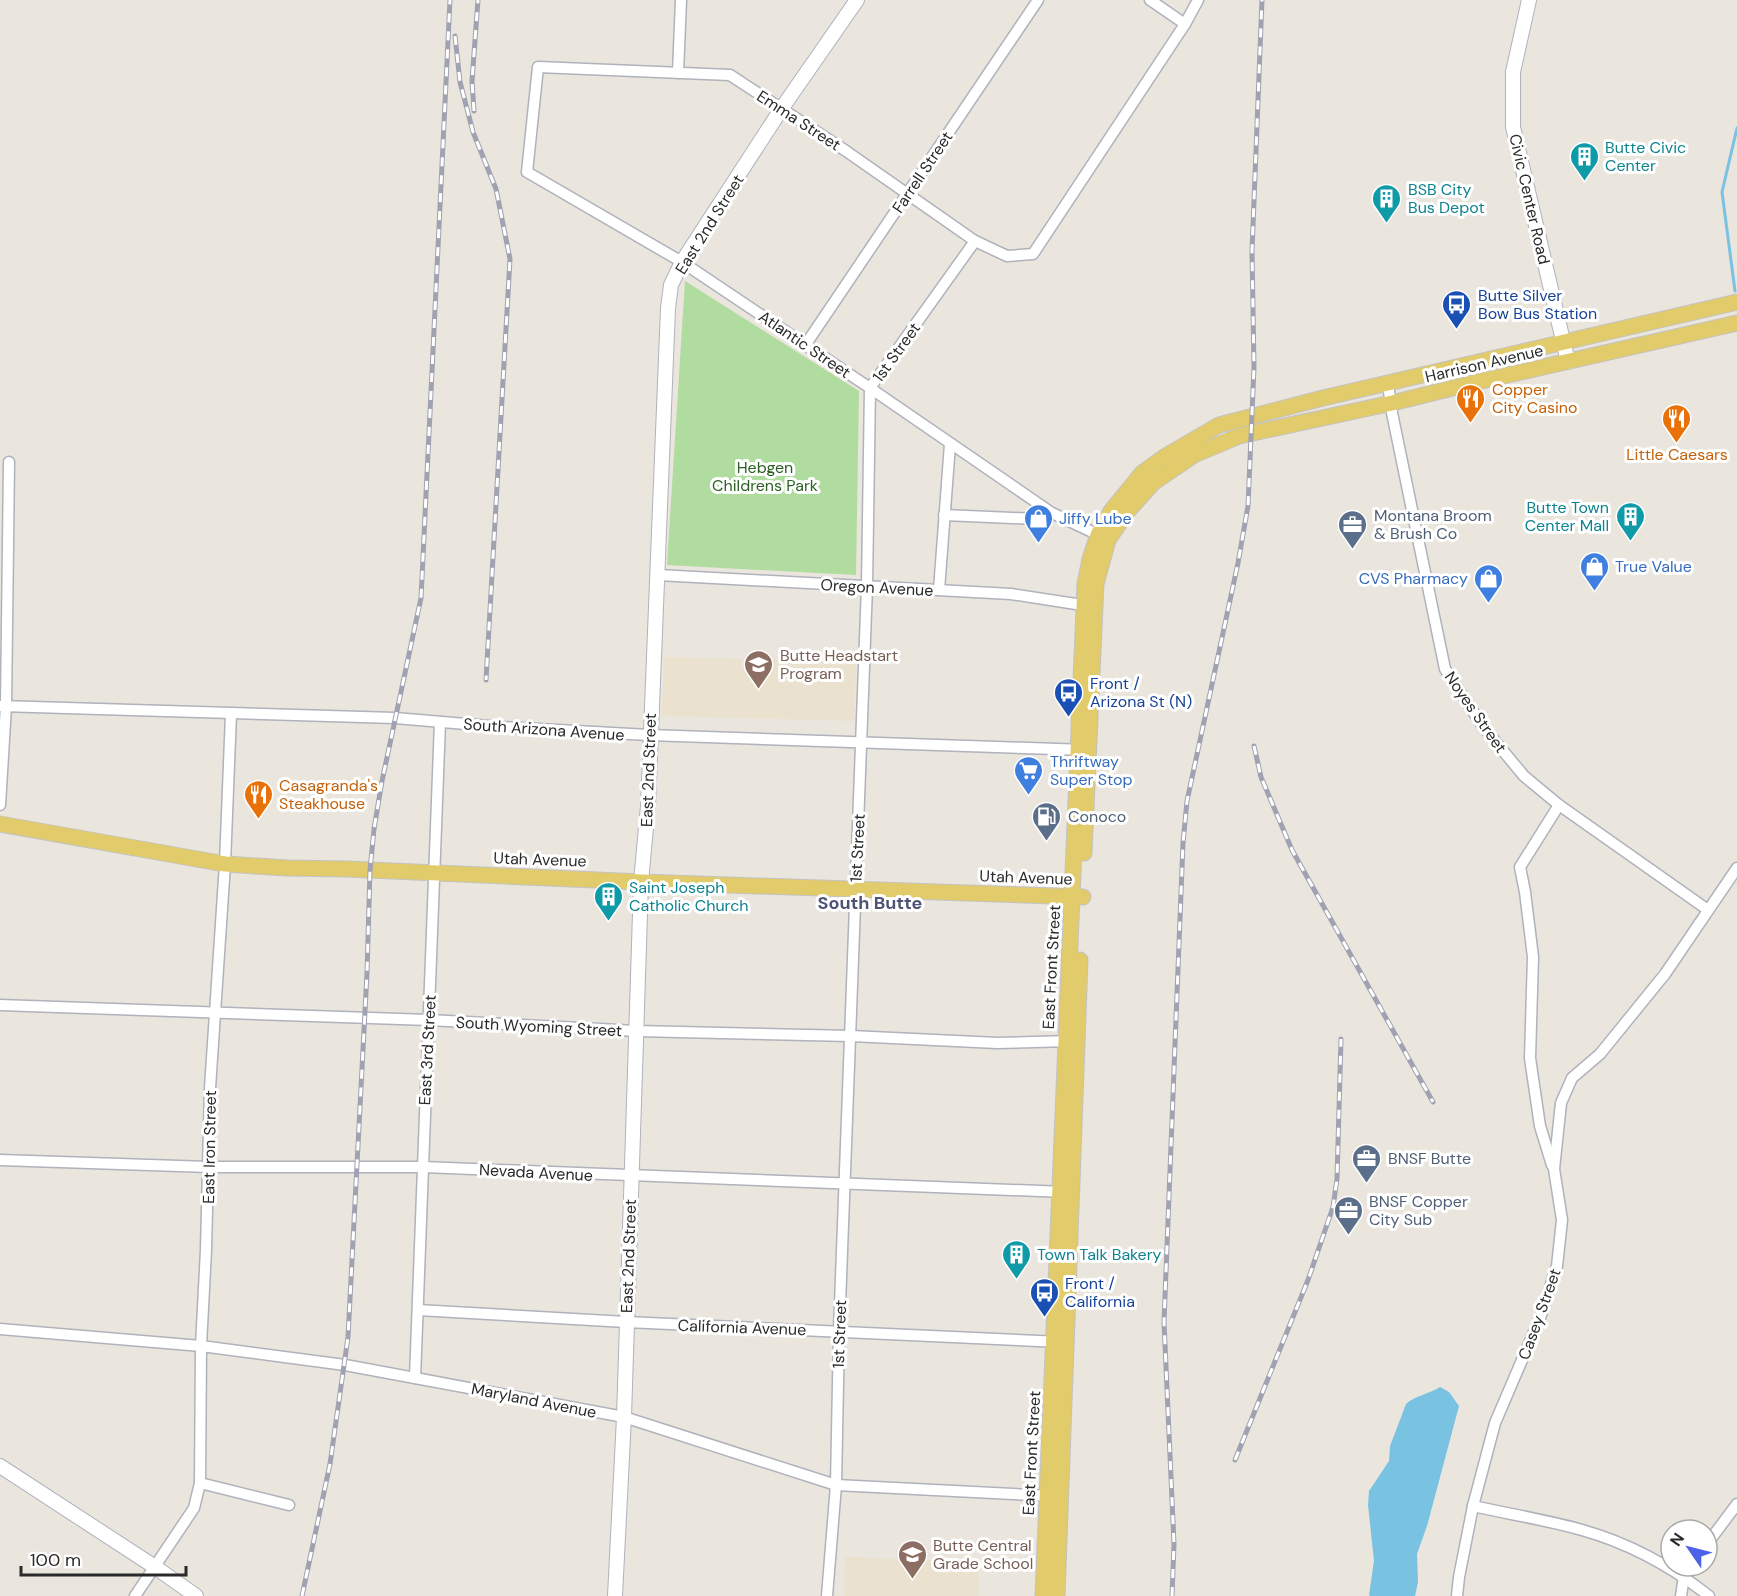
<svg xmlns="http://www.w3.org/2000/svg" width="1737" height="1596" font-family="'DM Sans',sans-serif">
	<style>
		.education { fill: #eae2ce }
		.green { fill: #b1dc9f }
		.water { fill: #7ac2e2 }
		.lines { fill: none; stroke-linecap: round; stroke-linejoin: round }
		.stream { stroke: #7ac2e2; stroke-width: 3 }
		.street-casing { stroke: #b0b2bc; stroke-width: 13 }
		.secondary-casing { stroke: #b0b2bc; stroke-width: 16 }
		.primary-casing { stroke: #c3c3c3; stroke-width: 17 }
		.street { stroke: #fff; stroke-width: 10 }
		.secondary { stroke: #fff; stroke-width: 14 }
		.primary { stroke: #e2cb6a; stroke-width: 15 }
		.rail-casing { stroke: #a0a2b2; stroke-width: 5 }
		.rail { stroke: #fff; stroke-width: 3; stroke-dasharray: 9; stroke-linecap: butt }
		.labels { text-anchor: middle; stroke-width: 6; stroke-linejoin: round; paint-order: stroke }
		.street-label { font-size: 16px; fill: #2a2a2a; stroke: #fff }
		.culture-label { font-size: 16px; fill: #0d838f; stroke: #fff; text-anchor: start }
		.transit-label { font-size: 16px; fill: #164399; stroke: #fff; text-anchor: start }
		.food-label { font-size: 16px; fill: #c56008; stroke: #fff; text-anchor: start }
		.park-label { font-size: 16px; fill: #2b5f21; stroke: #fff }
		.service-label { font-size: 16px; fill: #4e5e75; stroke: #fff; text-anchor: start }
		.shop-label { font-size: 16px; fill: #366cbe; stroke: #fff; text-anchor: start }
		.education-label { font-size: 16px; fill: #785e54; stroke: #fff; text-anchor: start }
		.neighbourhood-label { font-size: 18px; font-weight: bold; fill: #4f5476; stroke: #fff }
	</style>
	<rect width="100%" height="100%" fill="#eae5dd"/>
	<!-- education -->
	<g class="education">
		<polygon points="664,657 856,662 854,721 662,716"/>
		<polygon points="845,1557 979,1562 978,1596 844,1596"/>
	</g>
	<!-- green -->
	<polygon class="green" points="685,281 859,391 856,575 667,565"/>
	<!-- water -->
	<path class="water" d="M 1440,1387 L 1449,1392 L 1459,1406 L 1427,1526 L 1417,1554 L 1418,1582 L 1415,1596 L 1370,1596 L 1369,1595 L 1374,1561 L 1368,1505 L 1369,1491 L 1389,1461 L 1390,1446 L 1406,1404 C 1414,1396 1429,1394 1440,1387 Z"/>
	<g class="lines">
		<!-- stream -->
		<polyline class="stream" points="1735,291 1722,192 1737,128"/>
		<defs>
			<g id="street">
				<polyline points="1150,0 1185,24"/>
				<polyline points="678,73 681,0"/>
				<polyline points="806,344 1038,0"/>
				<polyline points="1388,384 1392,413 1445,669 1484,728 1524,776 1559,805 1708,910"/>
				<polyline points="944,515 1037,519 1052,513"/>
				<polyline points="1103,537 1052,513 870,388 682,262 527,172 538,67 730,75 846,151 975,241 1007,256 1033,254 1185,24 1198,0"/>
				<polyline points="658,575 1011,594 1089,606"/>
				<polyline points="939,590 950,444"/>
				<polyline points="0,706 395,718 501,727 649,735 1085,750"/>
				<polyline points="0,805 6,706 9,462"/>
				<polyline points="0,1005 429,1020 637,1031 851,1036 997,1043 1071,1041"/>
				<polyline points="0,1160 209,1167 423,1167 1065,1192"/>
				<polyline points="1552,1165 1540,1126 1530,1058 1533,957 1525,892 1520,867 1559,805"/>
				<polyline points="418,1310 626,1322 1061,1342"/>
				<polyline points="0,1329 201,1346 345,1365 415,1378 624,1417 836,1485 1052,1496"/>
				<polyline points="415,1378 440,722"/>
				<polyline points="200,1483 289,1505"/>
				<path d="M 1473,1506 C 1509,1514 1547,1520 1582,1530 C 1628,1543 1671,1566 1709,1596"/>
				<polyline points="1707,1544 1737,1504"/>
				<polyline points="135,1596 194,1508 200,1483 201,1346 206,1250 210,1088 225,864 231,714"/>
				<polyline points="827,1596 836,1485 839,1331 867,586 870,388 975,241"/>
				<polyline points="1457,1596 1459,1577 1473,1506 1495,1423 1540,1318 1557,1266 1562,1220 1554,1169 1561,1103 1572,1078 1600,1054 1665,974 1737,868"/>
				<polyline points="1681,1596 1684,1576 1691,1566"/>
			</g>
			<g id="secondary">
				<polyline points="1529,0 1513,72 1513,127 1568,362"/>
				<polyline points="0,1466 155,1567 196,1596"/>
				<polyline points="615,1596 624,1417 641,882 648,806 668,308 671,285 682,262 782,108 857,0"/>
			</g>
			<g id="primary">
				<polyline points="0,824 225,864 287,868 347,869 641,882 1083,897"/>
				<polyline points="1084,853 1096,584 1108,540 1127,512 1153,483 1194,455 1239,436 1392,403 1477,382 1737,323"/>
				<polyline points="1043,1596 1085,584 1090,559 1098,535 1111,511 1142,473 1164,457 1219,425 1323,398 1737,302"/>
				<polyline points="1057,1596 1080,960"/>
			</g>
		</defs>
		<!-- street casing -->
		<use href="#street" class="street-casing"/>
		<!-- secondary casing -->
		<use href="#secondary" class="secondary-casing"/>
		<!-- primary casing -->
		<use href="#primary" class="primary-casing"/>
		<!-- street -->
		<use href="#street" class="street"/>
		<!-- secondary -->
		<use href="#secondary" class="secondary"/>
		<!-- primary -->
		<use href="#primary" class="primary"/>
		<defs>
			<g id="rail">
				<polyline points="455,36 460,82 473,132 496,189 510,259 486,680"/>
				<polyline points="474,111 472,81 478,0"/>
				<polyline points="1254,746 1261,777 1292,850 1433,1102"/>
				<polyline points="1235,1460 1308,1280 1333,1207 1337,1179 1341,1039"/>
				<polyline points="302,1596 330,1464 348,1337 367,973 370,870 374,829 382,781 421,598 450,0"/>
				<polyline points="1172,1596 1174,1544 1164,1322 1183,843 1187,801 1238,563 1248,506 1254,367 1252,251 1262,0"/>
			</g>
		</defs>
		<!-- rail casing -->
		<use href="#rail" class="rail-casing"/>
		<!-- rail -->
		<use href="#rail" class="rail"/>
	</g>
	<!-- icons -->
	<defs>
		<symbol id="building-pin" viewBox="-11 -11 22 30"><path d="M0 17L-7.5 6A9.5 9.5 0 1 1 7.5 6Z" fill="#0f9aa8" stroke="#fff"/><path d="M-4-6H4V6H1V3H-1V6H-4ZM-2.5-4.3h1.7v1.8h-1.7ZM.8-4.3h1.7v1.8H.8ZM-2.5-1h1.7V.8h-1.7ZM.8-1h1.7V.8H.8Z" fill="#fff"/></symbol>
		<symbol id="bus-pin" viewBox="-11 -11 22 30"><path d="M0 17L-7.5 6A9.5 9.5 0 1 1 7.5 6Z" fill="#1a4fb4" stroke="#fff"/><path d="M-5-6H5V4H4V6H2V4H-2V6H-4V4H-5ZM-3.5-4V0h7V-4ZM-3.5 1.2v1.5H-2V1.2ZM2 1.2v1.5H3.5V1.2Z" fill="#fff"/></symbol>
		<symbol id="restaurant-pin" viewBox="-11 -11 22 30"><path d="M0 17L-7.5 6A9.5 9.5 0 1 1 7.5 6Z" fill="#e8710a" stroke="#fff"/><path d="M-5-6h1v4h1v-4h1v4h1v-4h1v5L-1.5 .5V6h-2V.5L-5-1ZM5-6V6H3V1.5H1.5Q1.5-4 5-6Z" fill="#fff"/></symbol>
		<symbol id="shop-pin" viewBox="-11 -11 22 30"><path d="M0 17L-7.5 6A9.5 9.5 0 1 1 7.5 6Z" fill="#3f7fe0" stroke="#fff"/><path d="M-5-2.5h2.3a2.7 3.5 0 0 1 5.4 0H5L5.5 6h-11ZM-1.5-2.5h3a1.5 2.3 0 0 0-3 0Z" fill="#fff"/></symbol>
		<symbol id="office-pin" viewBox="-11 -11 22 30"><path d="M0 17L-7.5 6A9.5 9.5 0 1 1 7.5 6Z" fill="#5c6f8a" stroke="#fff"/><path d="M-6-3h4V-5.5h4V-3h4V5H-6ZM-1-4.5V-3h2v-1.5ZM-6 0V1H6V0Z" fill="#fff"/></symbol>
		<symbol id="school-pin" viewBox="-11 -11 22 30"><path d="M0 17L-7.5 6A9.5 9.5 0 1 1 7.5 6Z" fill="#8d6e63" stroke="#fff"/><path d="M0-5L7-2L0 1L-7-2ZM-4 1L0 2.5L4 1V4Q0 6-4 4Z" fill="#fff"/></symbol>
		<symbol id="supermarket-pin" viewBox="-11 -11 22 30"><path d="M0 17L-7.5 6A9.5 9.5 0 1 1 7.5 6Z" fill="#3f7fe0" stroke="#fff"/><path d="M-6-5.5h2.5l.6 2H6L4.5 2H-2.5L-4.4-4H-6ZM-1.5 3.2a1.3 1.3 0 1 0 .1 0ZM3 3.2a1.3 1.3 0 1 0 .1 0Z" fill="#fff"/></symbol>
		<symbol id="fuel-pin" viewBox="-11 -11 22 30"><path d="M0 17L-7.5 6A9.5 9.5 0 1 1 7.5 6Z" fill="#5c6f8a" stroke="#fff"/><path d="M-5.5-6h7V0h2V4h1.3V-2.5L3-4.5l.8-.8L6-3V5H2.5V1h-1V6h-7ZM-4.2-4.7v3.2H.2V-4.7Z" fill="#fff"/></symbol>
	</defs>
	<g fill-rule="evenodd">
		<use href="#building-pin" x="1568" y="140" width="33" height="45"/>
		<use href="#building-pin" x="1370" y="182" width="33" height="45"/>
		<use href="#bus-pin" x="1440" y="288" width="33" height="45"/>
		<use href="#restaurant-pin" x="1454" y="382" width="33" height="45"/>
		<use href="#restaurant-pin" x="1660" y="402" width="33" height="45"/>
		<use href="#building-pin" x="1614" y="500" width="33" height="45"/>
		<use href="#shop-pin" x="1022" y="502" width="33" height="45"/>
		<use href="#office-pin" x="1336" y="508" width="33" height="45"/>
		<use href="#shop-pin" x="1578" y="550" width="33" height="45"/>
		<use href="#shop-pin" x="1472" y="562" width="33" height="45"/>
		<use href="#school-pin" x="742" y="648" width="33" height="45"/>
		<use href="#bus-pin" x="1052" y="676" width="33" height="45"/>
		<use href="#supermarket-pin" x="1012" y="754" width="33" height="45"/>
		<use href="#restaurant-pin" x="242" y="778" width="33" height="45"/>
		<use href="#fuel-pin" x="1030" y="800" width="33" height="45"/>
		<use href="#building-pin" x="592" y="880" width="33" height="45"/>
		<use href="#office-pin" x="1350" y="1142" width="33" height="45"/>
		<use href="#office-pin" x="1332" y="1194" width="33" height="45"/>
		<use href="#building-pin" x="1000" y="1238" width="33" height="45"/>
		<use href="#bus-pin" x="1028" y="1276" width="33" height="45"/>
		<use href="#school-pin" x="896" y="1538" width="33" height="45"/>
	</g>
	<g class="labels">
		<!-- street labels -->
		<g class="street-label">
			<text transform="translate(799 120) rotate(33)" y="6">Emma Street</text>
			<text transform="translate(922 172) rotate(-56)" y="6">Farrell Street</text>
			<text transform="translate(1530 199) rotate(77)" y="6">Civic Center Road</text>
			<text transform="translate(709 224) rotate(-58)" y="6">East 2nd Street</text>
			<text transform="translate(805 344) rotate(34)" y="6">Atlantic Street</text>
			<text transform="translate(896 352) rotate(-54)" y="6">1st Street</text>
			<text transform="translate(1484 363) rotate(-13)" y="6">Harrison Avenue</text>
			<text transform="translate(877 587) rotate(3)" y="6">Oregon Avenue</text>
			<text transform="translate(1476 712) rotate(55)" y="6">Noyes Street</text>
			<text transform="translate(544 729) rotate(4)" y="6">South Arizona Avenue</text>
			<text transform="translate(648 770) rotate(-88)" y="6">East 2nd Street</text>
			<text transform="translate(857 848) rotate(-87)" y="6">1st Street</text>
			<text transform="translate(540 859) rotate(2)" y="6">Utah Avenue</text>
			<text transform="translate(1026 877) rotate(2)" y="6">Utah Avenue</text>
			<text transform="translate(1051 967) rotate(-87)" y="6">East Front Street</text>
			<text transform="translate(539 1026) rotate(3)" y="6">South Wyoming Street</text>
			<text transform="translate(427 1050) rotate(-87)" y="6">East 3rd Street</text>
			<text transform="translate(209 1147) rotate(-89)" y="6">East Iron Street</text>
			<text transform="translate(536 1172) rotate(3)" y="6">Nevada Avenue</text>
			<text transform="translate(628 1256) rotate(-88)" y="6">East 2nd Street</text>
			<text transform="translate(1539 1314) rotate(-70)" y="6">Casey Street</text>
			<text transform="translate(742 1327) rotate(2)" y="6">California Avenue</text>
			<text transform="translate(839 1334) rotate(-88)" y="6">1st Street</text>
			<text transform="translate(534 1400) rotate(11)" y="6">Maryland Avenue</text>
			<text transform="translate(1031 1453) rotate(-87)" y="6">East Front Street</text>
		</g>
		<!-- culture labels -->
		<g class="culture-label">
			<text x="1605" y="153">Butte Civic<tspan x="1605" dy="18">Center</tspan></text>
			<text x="1408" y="195">BSB City<tspan x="1408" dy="18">Bus Depot</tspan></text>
			<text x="1609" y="513" text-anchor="end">Butte Town<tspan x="1609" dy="18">Center Mall</tspan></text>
			<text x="629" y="893">Saint Joseph<tspan x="629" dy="18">Catholic Church</tspan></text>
			<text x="1037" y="1260">Town Talk Bakery</text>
		</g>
		<!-- transit labels -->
		<g class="transit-label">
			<text x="1478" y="301">Butte Silver<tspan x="1478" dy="18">Bow Bus Station</tspan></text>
			<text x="1090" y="689">Front /<tspan x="1090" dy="18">Arizona St (N)</tspan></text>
			<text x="1065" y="1289">Front /<tspan x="1065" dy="18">California</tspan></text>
		</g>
		<!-- food labels -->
		<g class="food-label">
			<text x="1492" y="395">Copper<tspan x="1492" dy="18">City Casino</tspan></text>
			<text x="1677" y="460" text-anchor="middle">Little Caesars</text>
			<text x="279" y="791">Casagranda's<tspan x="279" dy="18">Steakhouse</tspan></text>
		</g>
		<!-- park labels -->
		<g class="park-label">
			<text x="765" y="473">Hebgen<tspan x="765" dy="18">Childrens Park</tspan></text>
		</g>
		<!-- service labels -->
		<g class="service-label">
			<text x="1374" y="521">Montana Broom<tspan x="1374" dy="18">&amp; Brush Co</tspan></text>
			<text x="1068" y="822">Conoco</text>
			<text x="1388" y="1164">BNSF Butte</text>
			<text x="1369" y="1207">BNSF Copper<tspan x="1369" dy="18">City Sub</tspan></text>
		</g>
		<!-- shop labels -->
		<g class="shop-label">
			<text x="1059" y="524">Jiffy Lube</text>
			<text x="1615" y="572">True Value</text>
			<text x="1468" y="584" text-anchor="end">CVS Pharmacy</text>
			<text x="1050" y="767">Thriftway<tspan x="1050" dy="18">Super Stop</tspan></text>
		</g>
		<!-- education labels -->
		<g class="education-label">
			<text x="780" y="661">Butte Headstart<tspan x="780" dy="18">Program</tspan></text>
			<text x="933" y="1551">Butte Central<tspan x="933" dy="18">Grade School</tspan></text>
		</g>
		<!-- neighbourhood labels -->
		<g class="neighbourhood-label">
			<text x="870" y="909">South Butte</text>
		</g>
	</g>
	<!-- north arrow -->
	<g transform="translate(1689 1548) rotate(305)"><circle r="28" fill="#ffffff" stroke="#aaaaaa" stroke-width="1.5"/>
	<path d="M0-4.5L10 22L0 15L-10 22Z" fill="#4c63e8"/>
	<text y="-9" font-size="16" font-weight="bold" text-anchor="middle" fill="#2a2a2a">N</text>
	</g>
	<!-- scale -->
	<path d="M21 1566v9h165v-9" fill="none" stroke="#2a2a2a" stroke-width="3"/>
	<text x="30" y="1566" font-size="18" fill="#2a2a2a" stroke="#ffffff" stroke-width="4.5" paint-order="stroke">100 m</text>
</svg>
